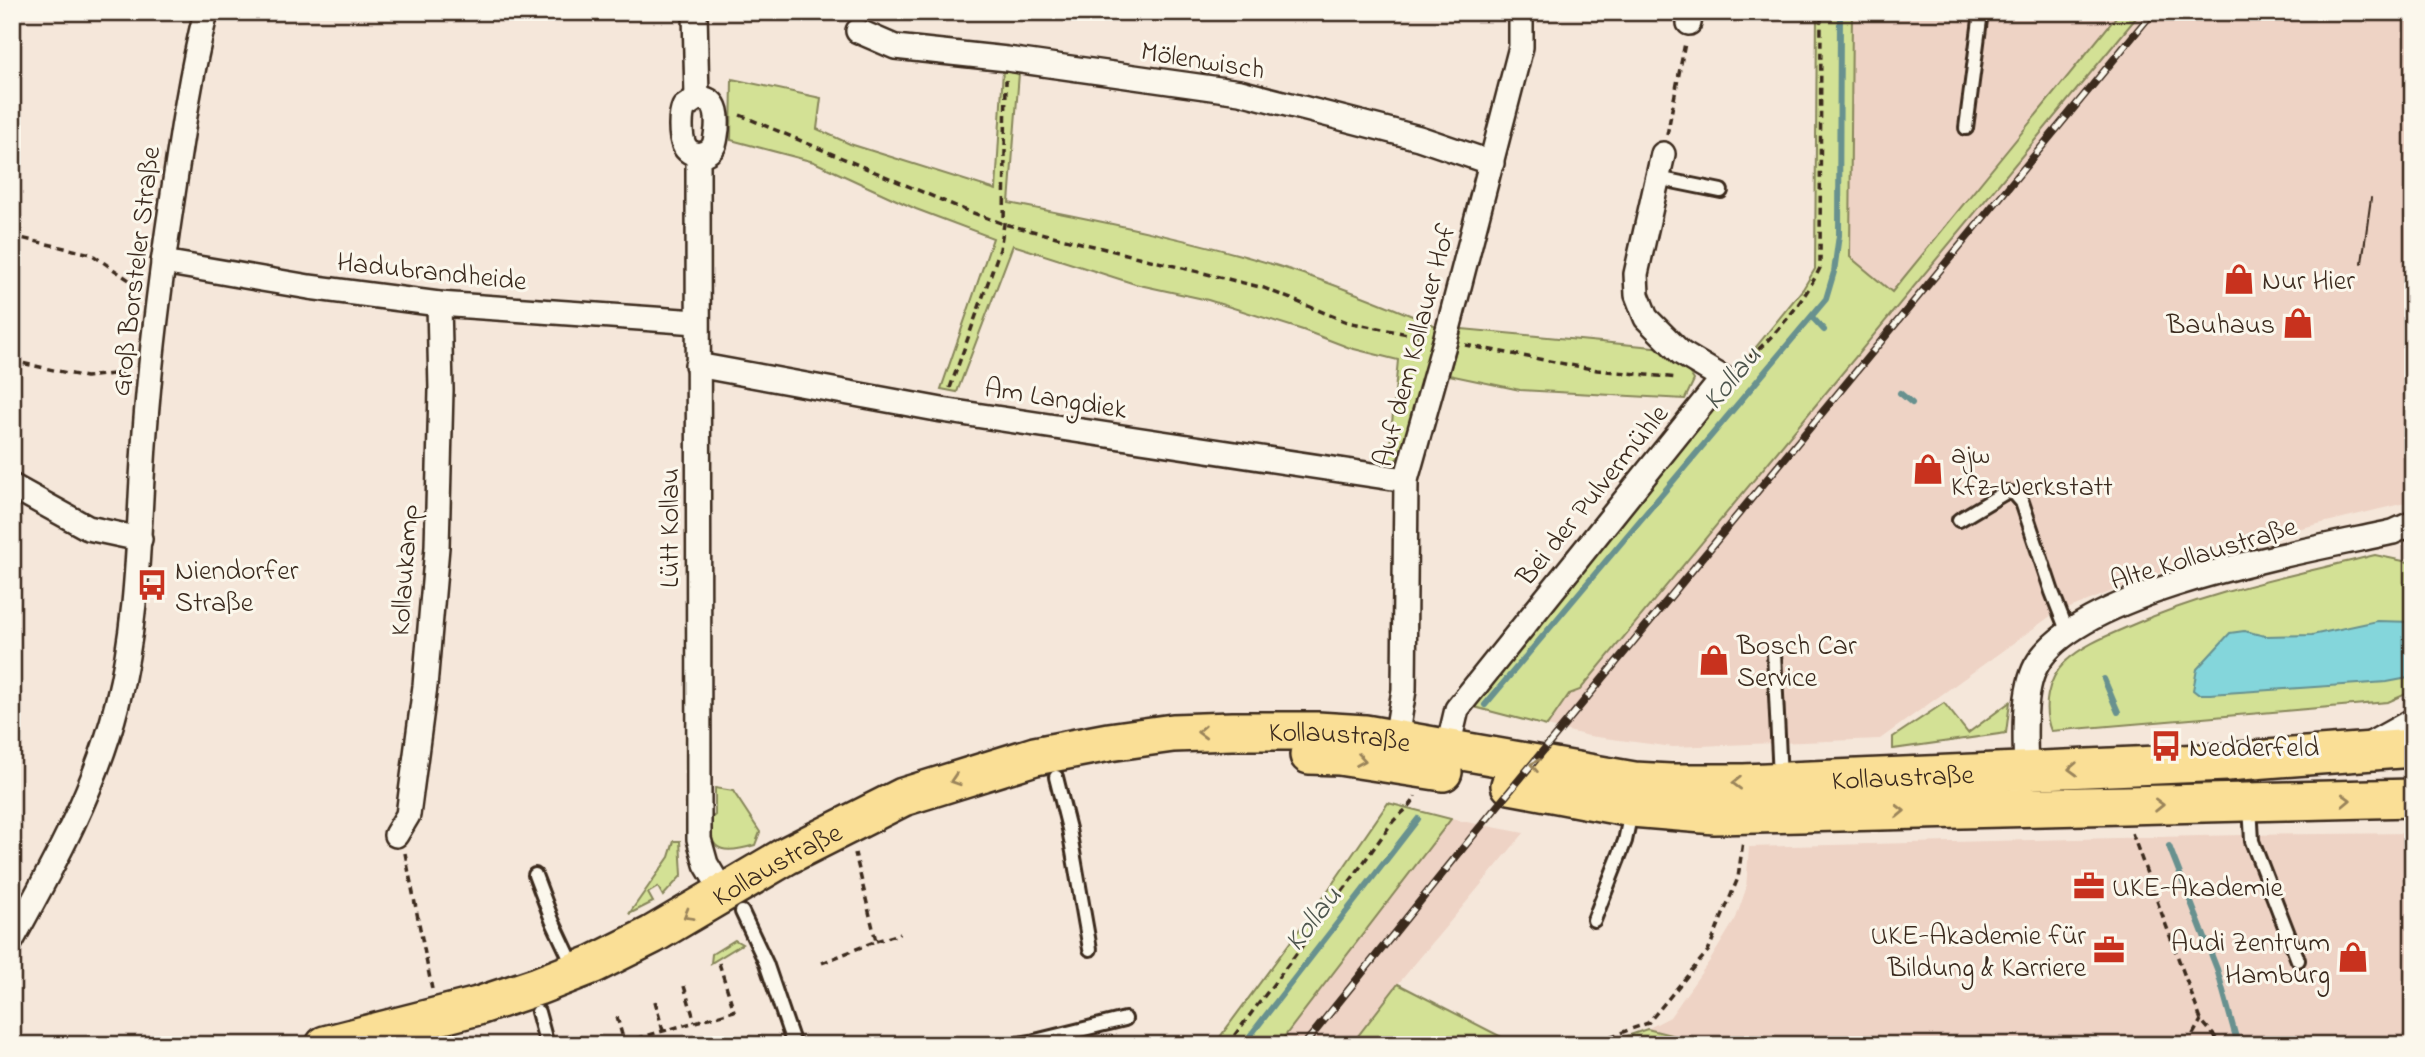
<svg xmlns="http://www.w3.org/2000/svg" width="2425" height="1057" font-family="'Indie Flower',sans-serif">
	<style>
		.built { fill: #eed3c5 }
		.green { fill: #d3e195; stroke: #87865a; stroke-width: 2 }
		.water { fill: #84d6db; stroke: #67918f; stroke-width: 2 }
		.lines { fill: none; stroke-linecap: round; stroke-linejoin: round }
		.stream { stroke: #67918f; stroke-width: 6 }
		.lane-casing { stroke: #3b2a1e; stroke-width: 18 }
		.street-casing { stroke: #3b2a1e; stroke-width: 28 }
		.secondary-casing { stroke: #3b2a1e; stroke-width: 38 }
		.primary-casing { stroke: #3b2a1e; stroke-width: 42 }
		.path { stroke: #3b2a1e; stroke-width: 3.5; stroke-dasharray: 7 5; stroke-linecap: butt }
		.lane { stroke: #fbf7ec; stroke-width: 12 }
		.street { stroke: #fbf7ec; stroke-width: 23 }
		.secondary { stroke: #fbf7ec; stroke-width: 33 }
		.primary { stroke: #fadf96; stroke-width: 37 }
		.tram { stroke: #3b2a1e; stroke-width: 2 }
		.rail-casing { stroke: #3b2a1e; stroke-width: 8 }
		.rail { stroke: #fbf7ec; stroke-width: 5; stroke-dasharray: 16; stroke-linecap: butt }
		.oneway { stroke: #9a845a }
		.labels { text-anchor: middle; stroke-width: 6; stroke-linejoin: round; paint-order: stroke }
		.street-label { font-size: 28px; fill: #3b2a1e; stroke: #fbf7ec }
		.poi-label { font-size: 28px; fill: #3b2a1e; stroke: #fbf7ec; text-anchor: start }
		.water-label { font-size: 30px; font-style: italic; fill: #4d554d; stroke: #fbf7ec }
	</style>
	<rect width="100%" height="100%" fill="#f5e7da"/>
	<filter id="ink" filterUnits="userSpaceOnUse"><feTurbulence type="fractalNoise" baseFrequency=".0143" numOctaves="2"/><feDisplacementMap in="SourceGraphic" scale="14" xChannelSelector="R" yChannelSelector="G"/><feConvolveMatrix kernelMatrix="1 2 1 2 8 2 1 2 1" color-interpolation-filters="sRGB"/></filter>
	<g filter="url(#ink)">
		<!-- built -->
		<g class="built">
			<polygon points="1852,12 2120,12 1892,292 1850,258"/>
			<polygon points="2141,12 2413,12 2413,501 2227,546 2052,615 1880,739 1673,747 1589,736 1547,726 1569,694 1580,690"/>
			<polygon points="1451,819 1524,833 1398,984 1351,1045 1278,1045"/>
			<polygon points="2413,833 2413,1045 1711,1045 1647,1029 1670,1017 1711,959 1736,918 1746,889 1749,847 2241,835"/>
		</g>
		<!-- green -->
		<g class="green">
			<polygon points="1817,12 1852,12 1850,257 1892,292 2120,12 2141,12 1580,690 1569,694 1547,726 1466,705 1803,289 1815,269"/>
			<path d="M 1003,69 L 1019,73 L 1009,203 C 1105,222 1201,241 1294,271 C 1343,287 1391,307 1439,327 L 1405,452 L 1388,466 L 1398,360 L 1350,348 L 1303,330 L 1208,300 L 1135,284 L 1013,245 L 957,392 L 941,389 L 993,238 L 916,209 L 814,162 L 731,140 L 732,79 L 821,98 L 817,129 L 850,144 L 996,190 Z"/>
			<polygon points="1462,329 1664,348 1682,362 1694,380 1685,399 1520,390 1449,375"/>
			<path d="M 2375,555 L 2413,563 L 2413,688 L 2404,695 L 2388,702 L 2051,731 C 2042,708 2047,680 2065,662 C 2082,646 2104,637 2125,628 C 2205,592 2290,576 2375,555 Z"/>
			<polygon points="2010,702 2006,733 1893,749 1893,737 1944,703 1968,733"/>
			<path d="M 715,788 L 733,791 L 760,832 L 755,845 C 728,853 709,855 708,821 L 715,815 Z"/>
			<polygon points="1388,803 1451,819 1278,1045 1214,1045 1322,899"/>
			<polygon points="674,841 680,841 682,875 663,896 658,887 648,893 653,902 629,914 669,857"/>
			<polygon points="735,940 742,944 711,963 712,954"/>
			<polygon points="1398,984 1517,1045 1351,1045"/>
			<polygon points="1647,1029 1711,1045 1602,1045"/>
		</g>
		<!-- water -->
		<polygon class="water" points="2377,621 2413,622 2413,667 2408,678 2387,682 2210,694 2198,694 2193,690 2197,669 2230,633 2244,631 2265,636 2312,635"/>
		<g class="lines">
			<!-- stream -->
			<g class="stream">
				<polyline points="1812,317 1824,330"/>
				<polyline points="1900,393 1912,403"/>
				<polyline points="2104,679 2118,712"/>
				<polyline points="1485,705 1826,299 1834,272 1839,235 1840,12"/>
				<polyline points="2169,846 2217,969 2238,1045"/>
				<polyline points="1243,1045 1418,819"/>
			</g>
			<defs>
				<g id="lane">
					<polyline points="1966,128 1981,12"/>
					<polyline points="1657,178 1721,191"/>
					<polyline points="1959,520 2006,492 2015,494 2022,502 2052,592 2068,633"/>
					<polyline points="1774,653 1780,778"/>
					<polyline points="1056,777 1069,829 1090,949"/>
					<polyline points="2250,805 2252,841 2298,960"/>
					<polyline points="535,875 552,920 574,967"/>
					<polyline points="742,912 766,963 794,1045"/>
					<polyline points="1594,920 1625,841 1631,812"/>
					<polyline points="538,1012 547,1045"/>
					<polyline points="1013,1045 1031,1042 1125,1019"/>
				</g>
				<g id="street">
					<polyline points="695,12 697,98"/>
					<polyline points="1689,23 1691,12"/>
					<polyline points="858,31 895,47 1007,59 1240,92 1419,138 1492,163"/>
					<path d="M 697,98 C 717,98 718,113 717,129 C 716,134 716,140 714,145 C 708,158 689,157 684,145 C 680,135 680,116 684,107 Z"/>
					<polyline points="698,155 699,839 706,864 724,894"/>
					<polyline points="163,262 309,287 439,304 697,322"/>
					<polyline points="697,365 942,410 1406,480"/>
					<polyline points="12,486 88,528 140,539"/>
					<polyline points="1396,739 1404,690 1406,480 1445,341 1521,47 1521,12"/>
					<polyline points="1448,747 1457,709 1723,378 1681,353 1646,318 1637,295 1636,274 1663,154"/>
					<path d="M 2017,780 L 2026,771 C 2025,741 2022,692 2036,666 C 2077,589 2311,550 2393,532 L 2413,523"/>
					<polyline points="396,835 408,815 425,686 437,547 441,390 439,304"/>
					<path d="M 12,940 C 54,864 96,788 117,704 C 140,614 138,522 145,431 C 151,351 161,273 173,194 C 182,133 191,72 206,12"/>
				</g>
				<polyline id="secondary" points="2368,751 2413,726"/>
				<g id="primary">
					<polyline points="1309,755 1339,756 1443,772"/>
					<polyline points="1510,785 1632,808 1715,815 2413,798"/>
					<path id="s1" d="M 325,1045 L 478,1006 L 538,986 L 594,964 L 652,935 L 786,856 L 903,797 L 1035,756 L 1109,742 L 1173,733 L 1232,731 L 1317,731 L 1365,734 L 1634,781 L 1670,783 L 1744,783 L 2227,762 L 2413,748"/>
				</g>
			</defs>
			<!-- lane casing -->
			<use href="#lane" class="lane-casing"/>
			<!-- street casing -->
			<use href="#street" class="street-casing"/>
			<!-- secondary casing -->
			<use href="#secondary" class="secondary-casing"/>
			<!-- primary casing -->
			<use href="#primary" class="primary-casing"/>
			<!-- path -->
			<g class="path">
				<polyline points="740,115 965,210 1004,224 1264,288 1347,322 1423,337"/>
				<polyline points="1667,135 1685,43"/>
				<polyline points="12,236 91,254 138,286"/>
				<polyline points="1465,345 1597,370 1678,378"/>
				<polyline points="12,361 86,377 130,372"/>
				<path d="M 1740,365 C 1772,340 1802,305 1820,268 L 1821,12"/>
				<polyline points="950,388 1000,249 1004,224 1006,80"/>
				<polyline points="2132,833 2201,1020 2222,1045"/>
				<polyline points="405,853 432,989"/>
				<polyline points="876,941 900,934"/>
				<polyline points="822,963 876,941 855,853"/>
				<polyline points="684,986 695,1022"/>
				<polyline points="655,1001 663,1031"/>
				<polyline points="617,1017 624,1042"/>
				<polyline points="614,1045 734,1011 719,963"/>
				<path d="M 1227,1045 C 1283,972 1338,899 1391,824 C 1398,814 1413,807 1415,796"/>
				<polyline points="1587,1045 1648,1023 1708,951 1738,878 1743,841"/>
				<polyline points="2187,1045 2201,1020"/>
			</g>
			<!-- lane -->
			<use href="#lane" class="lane"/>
			<!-- street -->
			<use href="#street" class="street"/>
			<!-- secondary -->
			<use href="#secondary" class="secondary"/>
			<!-- primary -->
			<use href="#primary" class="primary"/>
			<!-- tram -->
			<polyline class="tram" points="2362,263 2371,198"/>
			<defs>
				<polyline id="rail" points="1304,1045 1476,832 2153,12"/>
			</defs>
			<!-- rail casing -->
			<use href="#rail" class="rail-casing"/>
			<!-- rail -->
			<use href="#rail" class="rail"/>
		</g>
		<!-- one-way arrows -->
		<defs><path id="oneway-chevron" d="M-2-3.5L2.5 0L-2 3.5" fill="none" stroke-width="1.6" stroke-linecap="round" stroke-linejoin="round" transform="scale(1.75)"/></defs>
		<g class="oneway">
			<use href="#oneway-chevron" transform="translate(1202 732) rotate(178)"/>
			<use href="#oneway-chevron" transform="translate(1361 760) rotate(9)"/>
			<use href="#oneway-chevron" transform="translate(1535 765) rotate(-170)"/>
			<use href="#oneway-chevron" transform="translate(2073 769) rotate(178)"/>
			<use href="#oneway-chevron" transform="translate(955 780) rotate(162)"/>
			<use href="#oneway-chevron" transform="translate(1737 783) rotate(179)"/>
			<use href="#oneway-chevron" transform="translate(2346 800) rotate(-2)"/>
			<use href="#oneway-chevron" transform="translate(2159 805) rotate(-1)"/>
			<use href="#oneway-chevron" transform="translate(1900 811) rotate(-2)"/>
			<use href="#oneway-chevron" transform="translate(688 915) rotate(150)"/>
		</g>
	</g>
	<!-- icons -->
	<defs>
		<symbol id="shop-bare" viewBox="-9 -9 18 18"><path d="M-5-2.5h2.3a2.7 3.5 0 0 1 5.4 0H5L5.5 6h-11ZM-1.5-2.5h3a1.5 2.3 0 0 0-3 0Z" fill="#c8321e" stroke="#fbf7ec" stroke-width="2.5" paint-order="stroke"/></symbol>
		<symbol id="bus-bare" viewBox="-9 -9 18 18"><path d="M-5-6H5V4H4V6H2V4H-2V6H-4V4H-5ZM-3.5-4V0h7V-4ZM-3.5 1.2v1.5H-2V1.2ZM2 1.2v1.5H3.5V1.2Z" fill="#c8321e" stroke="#fbf7ec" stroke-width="2.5" paint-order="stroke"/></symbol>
		<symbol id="office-bare" viewBox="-9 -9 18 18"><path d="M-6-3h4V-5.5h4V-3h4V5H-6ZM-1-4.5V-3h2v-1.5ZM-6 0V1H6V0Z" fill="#c8321e" stroke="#fbf7ec" stroke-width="2.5" paint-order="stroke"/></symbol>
	</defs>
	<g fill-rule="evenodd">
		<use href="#shop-bare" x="2217" y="257" width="44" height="44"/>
		<use href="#shop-bare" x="2276" y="301" width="44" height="44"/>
		<use href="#shop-bare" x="1906" y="447" width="44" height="44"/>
		<use href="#bus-bare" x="130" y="563" width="44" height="44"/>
		<use href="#shop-bare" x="1692" y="638" width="44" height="44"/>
		<use href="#bus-bare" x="2144" y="724" width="44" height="44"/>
		<use href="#office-bare" x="2067" y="864" width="44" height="44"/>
		<use href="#office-bare" x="2087" y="928" width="44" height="44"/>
		<use href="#shop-bare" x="2331" y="935" width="44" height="44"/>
	</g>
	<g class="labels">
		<!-- street labels -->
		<g class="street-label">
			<text transform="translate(1203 59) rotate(9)" y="10">Mölenwisch</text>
			<text transform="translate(432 270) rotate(6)" y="10">Hadubrandheide</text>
			<text transform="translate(134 271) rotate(-83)" y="10">Groß Borsteler Straße</text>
			<text transform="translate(1413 345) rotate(-75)" y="10">Auf dem Kollauer Hof</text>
			<text transform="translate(1056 397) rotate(9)" y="10">Am Langdiek</text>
			<text transform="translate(1591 494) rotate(-51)" y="10">Bei der Pulvermühle</text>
			<text transform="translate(668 528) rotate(-90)" y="10">Lütt Kollau</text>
			<text transform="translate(2203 552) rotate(-17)" y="10">Alte Kollaustraße</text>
			<text transform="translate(403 570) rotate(-86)" y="10">Kollaukamp</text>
			<text dy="10" stroke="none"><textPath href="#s1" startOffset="1078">Kollaustraße</textPath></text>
			<text dy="10" stroke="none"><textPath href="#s1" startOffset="1645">Kollaustraße</textPath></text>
			<text dy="10" stroke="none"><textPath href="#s1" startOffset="490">Kollaustraße</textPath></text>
		</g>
		<!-- poi labels -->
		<g class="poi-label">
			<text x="2262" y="289">Nur Hier</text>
			<text x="2275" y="333" text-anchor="end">Bauhaus</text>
			<text x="1951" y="463">ajw<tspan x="1951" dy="32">Kfz-Werkstatt</tspan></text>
			<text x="175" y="579">Niendorfer<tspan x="175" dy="32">Straße</tspan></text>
			<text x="1737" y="654">Bosch Car<tspan x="1737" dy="32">Service</tspan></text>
			<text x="2189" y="756">Nedderfeld</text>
			<text x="2112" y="896">UKE-Akademie</text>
			<text x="2086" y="944" text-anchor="end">UKE-Akademie für<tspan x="2086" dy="32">Bildung &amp; Karriere</tspan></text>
			<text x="2330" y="951" text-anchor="end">Audi Zentrum<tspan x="2330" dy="32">Hamburg</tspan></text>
		</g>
		<!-- water labels -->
		<g class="water-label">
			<text transform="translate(1731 377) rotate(-50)" y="10">Kollau</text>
			<text transform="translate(1312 918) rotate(-52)" y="10">Kollau</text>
		</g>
	</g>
	<!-- margin -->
	<rect width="2425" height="1057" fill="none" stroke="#fbf7ec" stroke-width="42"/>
	<rect x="21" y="21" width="2383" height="1015" fill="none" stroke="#3b2a1e" stroke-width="2.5" filter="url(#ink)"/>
</svg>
